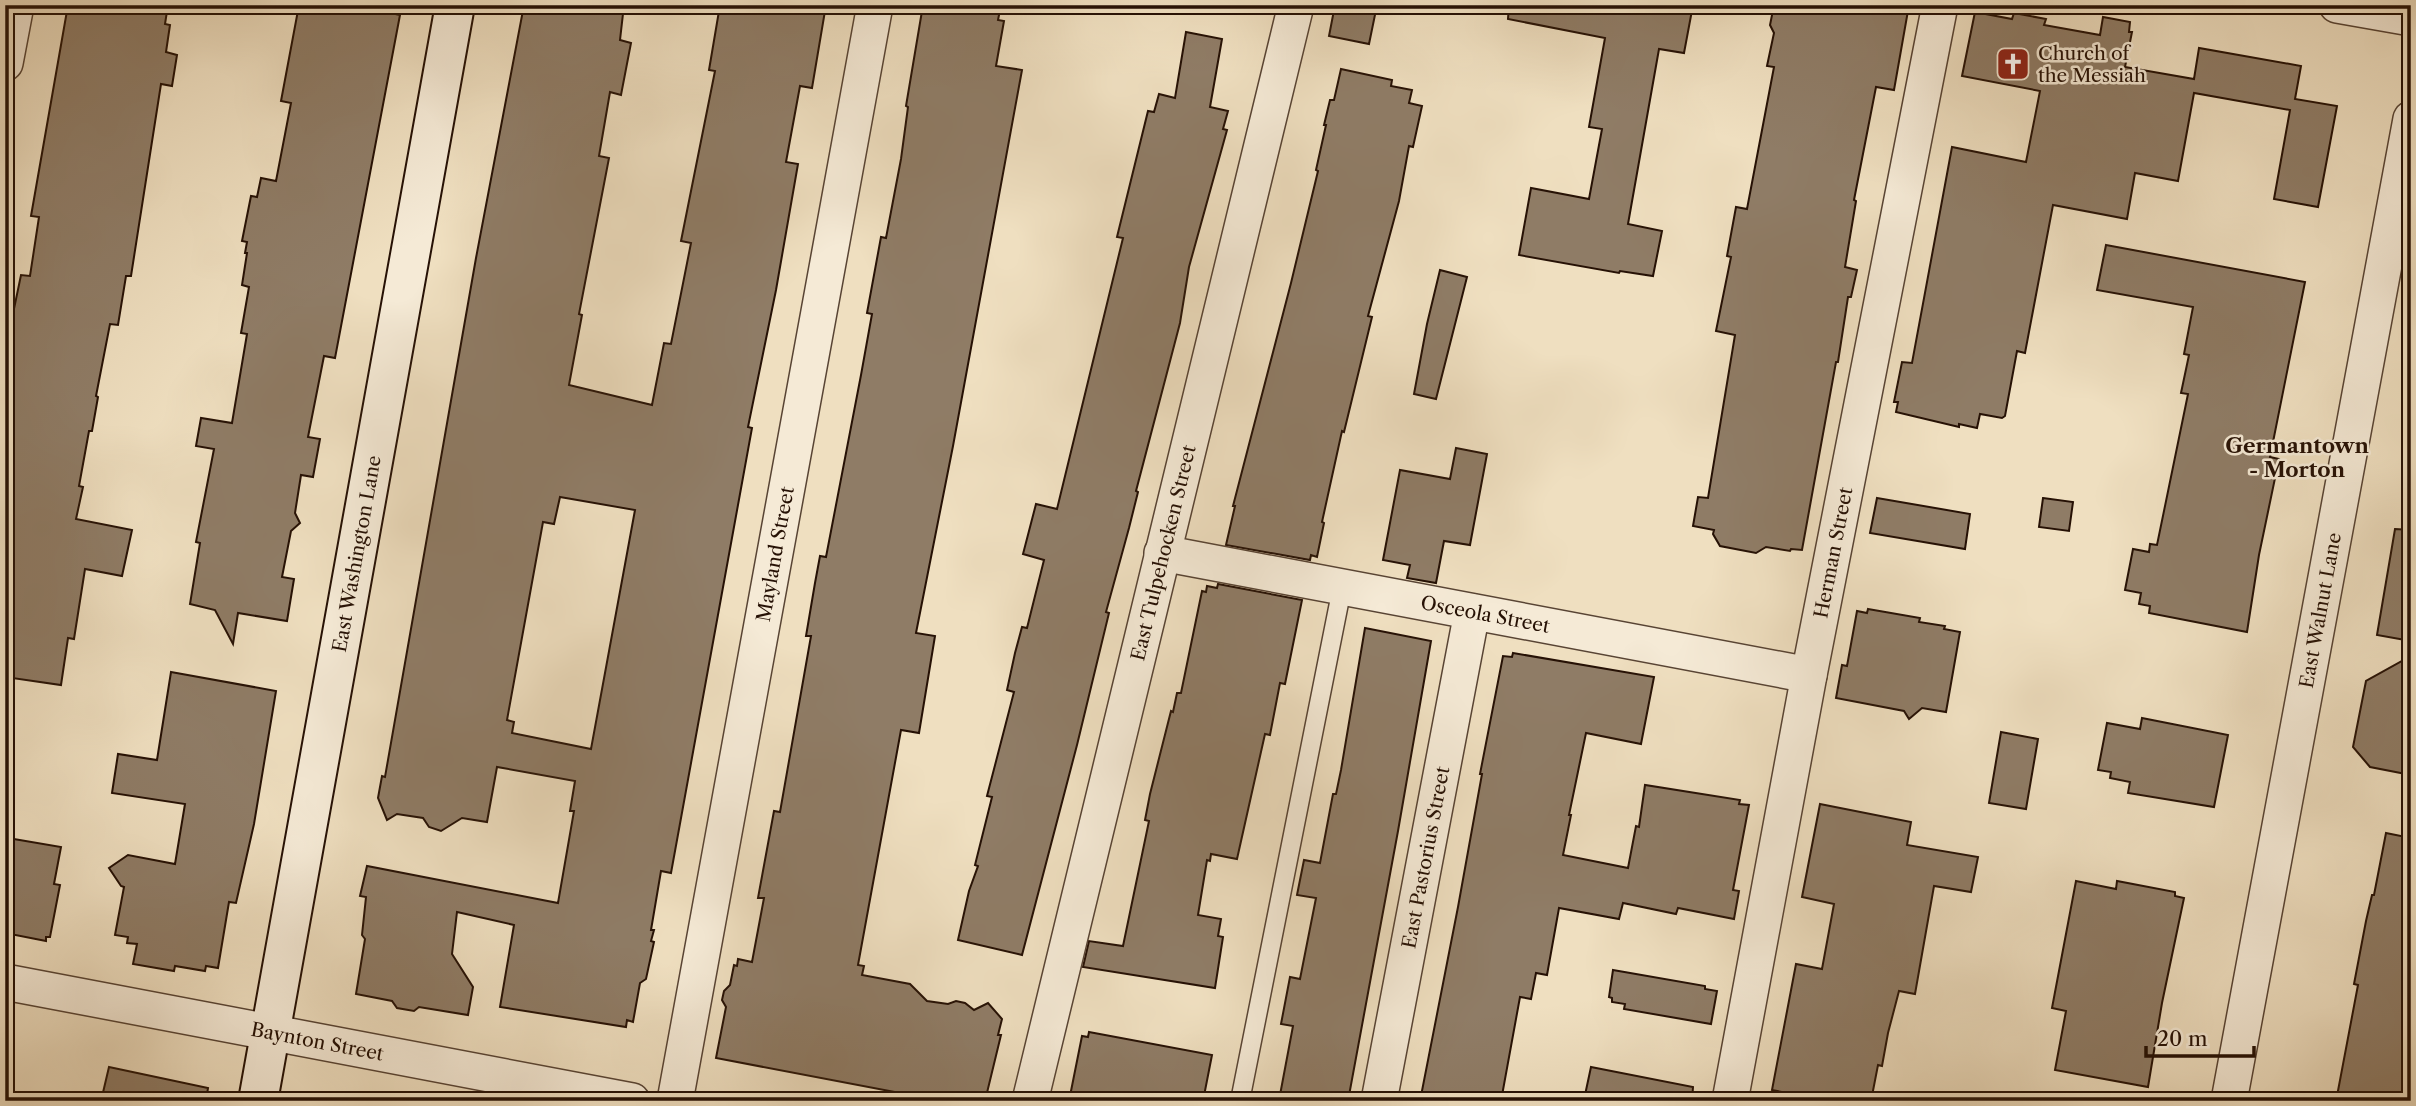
<svg xmlns="http://www.w3.org/2000/svg" width="2416" height="1106" font-family="'Libre Caslon Text',serif">
	<style>
		.building { fill: #8f7c66; stroke: #261105; stroke-width: 2; fill-rule: evenodd }
		.lines { fill: none; stroke-linecap: round; stroke-linejoin: round }
		.lane-casing { stroke: #584434; stroke-width: 21 }
		.street-casing { stroke: #584434; stroke-width: 38 }
		.secondary-casing { stroke: #261105; stroke-width: 42 }
		.lane { stroke: #f5ead6; stroke-width: 18 }
		.street { stroke: #f5ead6; stroke-width: 35 }
		.secondary { stroke: #f5ead6; stroke-width: 38 }
		.labels { text-anchor: middle; stroke-width: 5; stroke-linejoin: round; paint-order: stroke }
		.poi-label { font-size: 19px; fill: #261105; stroke: #f5ead6; text-anchor: start }
		.street-label { font-size: 19px; fill: #261105; stroke: #f5ead6 }
		.neighbourhood-label { font-size: 21px; font-weight: bold; fill: #261105; stroke: #f5ead6 }
	</style>
	<rect width="100%" height="100%" fill="#efdfc0"/>
	<filter id="stains"><feTurbulence type="fractalNoise" baseFrequency=".00286" numOctaves="4"/><feColorMatrix values="0 0 0 0 .2 0 0 0 0 .09 0 0 0 0 .02 0 0 0 .5 -.17"/></filter>
	<radialGradient id="worn" r=".72"><stop offset=".6" stop-color="#630" stop-opacity="0"/><stop offset="1" stop-color="#630" stop-opacity=".3"/></radialGradient>
	<!-- building -->
	<g class="building">
		<polygon points="68,5 168,5 165,24 170,25 166,52 177,55 172,86 161,84 131,276 126,276 118,325 110,324 96,396 98,397 92,431 89,431 79,486 83,487 76,519 132,530 122,576 85,569 74,639 68,638 61,685 5,677 5,352 21,275 30,276 39,217 31,216"/>
		<polygon points="299,5 366,5 387,9 386,12 400,15 335,358 324,356 308,437 320,439 313,477 301,475 295,513 300,523 291,531 282,577 294,579 287,621 238,613 233,644 215,610 190,604 200,543 196,542 214,449 196,446 201,418 232,423 247,334 241,333 249,287 242,285 247,253 245,253 247,242 242,241 251,196 257,197 261,178 276,181 291,103 281,101"/>
		<path d="M 524,5 L 624,5 L 620,40 L 631,43 L 621,95 L 610,92 L 599,156 L 609,158 L 579,314 L 582,315 L 569,385 L 652,405 L 664,343 L 671,344 L 691,243 L 681,241 L 715,71 L 709,70 L 720,5 L 826,5 L 812,88 L 800,86 L 786,162 L 798,164 L 776,290 L 748,427 L 752,428 L 671,873 L 661,871 L 651,930 L 654,930 L 651,941 L 654,942 L 646,979 L 640,983 L 633,1022 L 627,1020 L 626,1027 L 500,1007 L 514,925 L 457,912 L 452,954 L 473,987 L 468,1015 L 419,1007 L 414,1011 L 397,1008 L 392,1001 L 356,994 L 365,939 L 362,935 L 366,897 L 360,896 L 367,866 L 558,903 L 574,811 L 570,811 L 575,781 L 497,767 L 487,822 L 462,818 L 441,831 L 429,827 L 423,818 L 397,814 L 387,820 L 378,798 L 382,776 L 385,777 L 476,258 ZM 560,497 L 635,510 L 591,749 L 512,733 L 514,722 L 507,720 L 543,522 L 554,524 Z"/>
		<polygon points="923,5 1001,5 998,20 1004,21 996,66 1022,70 953,446 916,633 935,636 919,733 901,730 858,965 864,966 862,975 910,984 927,1001 948,1004 956,1001 965,1003 974,1010 988,1003 1002,1019 998,1035 1001,1035 985,1101 942,1101 716,1058 726,1007 722,1000 724,991 730,985 734,965 737,966 738,959 752,962 764,898 758,898 774,811 780,812 811,636 806,636 815,583 820,556 826,557 861,375 872,314 867,313 881,237 886,238 901,159 908,107 906,106"/>
		<polygon points="1335,5 1377,5 1369,44 1329,36"/>
		<polygon points="1509,5 1693,5 1684,53 1659,49 1628,224 1662,231 1653,276 1620,271 1619,273 1519,255 1531,188 1589,199 1602,129 1589,127 1605,38 1508,19"/>
		<polygon points="1774,5 1909,5 1894,90 1876,87 1854,200 1856,201 1845,267 1857,270 1851,297 1848,297 1838,362 1836,362 1802,550 1791,549 1790,551 1766,547 1756,553 1720,546 1713,534 1714,530 1693,526 1698,497 1708,498 1735,335 1716,331 1731,257 1727,256 1736,207 1747,209 1774,67 1767,66 1774,33 1770,25"/>
		<polygon points="1975,12 2012,19 2014,13 2046,19 2044,25 2100,35 2103,17 2130,22 2129,32 2132,32 2125,67 2194,79 2199,48 2301,66 2295,99 2337,106 2318,207 2274,199 2290,110 2194,93 2178,181 2135,173 2127,219 2053,205 2025,353 2017,351 2005,416 2002,418 1980,414 1977,428 1959,424 1959,427 1896,412 1898,402 1894,402 1902,362 1912,363 1952,147 2026,162 2040,91 1962,76"/>
		<polygon points="1186,32 1222,39 1210,107 1228,111 1223,129 1227,130 1189,267 1180,323 1136,491 1138,492 1129,528 1106,612 1109,613 1077,745 1022,955 958,940 969,891 978,866 975,865 992,797 987,796 1014,692 1007,690 1015,653 1022,627 1027,628 1044,560 1023,554 1036,504 1057,509 1123,238 1117,237 1148,111 1154,112 1159,94 1175,98"/>
		<polygon points="1341,69 1392,80 1391,86 1412,90 1409,103 1422,106 1413,147 1409,146 1399,201 1368,316 1372,317 1344,432 1342,431 1322,522 1324,523 1317,557 1311,555 1310,560 1226,545 1235,506 1233,506 1291,283 1318,171 1316,170 1326,125 1324,125 1330,100 1334,100"/>
		<polygon points="2106,245 2305,282 2270,457 2279,459 2259,555 2247,632 2149,613 2150,606 2139,604 2141,593 2125,590 2133,549 2149,552 2150,544 2157,545 2188,394 2181,393 2189,355 2184,354 2193,307 2097,290"/>
		<polygon points="1440,270 1467,277 1436,399 1414,394 1427,324"/>
		<polygon points="1456,448 1487,454 1470,545 1444,541 1436,583 1407,578 1410,565 1383,560 1400,470 1450,479"/>
		<polygon points="1877,498 1970,514 1965,549 1870,533"/>
		<polygon points="2043,498 2073,502 2069,531 2039,527"/>
		<polygon points="2395,529 2411,530 2411,641 2377,635"/>
		<polygon points="1218,584 1302,600 1285,684 1280,683 1270,735 1265,734 1237,859 1211,854 1210,861 1207,860 1198,915 1221,919 1218,936 1223,937 1215,988 1083,967 1089,941 1123,946 1149,821 1145,820 1150,794 1171,711 1173,712 1177,693 1181,693 1202,591 1206,592 1207,586 1217,588"/>
		<polygon points="1868,609 1920,618 1919,622 1945,626 1944,629 1960,632 1946,712 1922,708 1909,719 1904,711 1836,698 1842,665 1847,666 1857,611 1867,613"/>
		<polygon points="1365,628 1431,641 1398,831 1348,1101 1308,1101 1280,1095 1293,1026 1281,1024 1290,977 1300,979 1316,898 1297,895 1304,860 1320,863 1333,794 1336,794 1341,770"/>
		<polygon points="1513,653 1654,677 1641,744 1586,733 1569,815 1571,815 1563,855 1628,868 1636,826 1639,827 1645,785 1740,800 1739,804 1749,805 1733,890 1739,891 1734,919 1678,908 1676,914 1623,903 1619,919 1559,908 1547,975 1536,973 1531,999 1520,997 1501,1101 1420,1101 1458,907 1482,774 1480,774 1503,656 1512,657"/>
		<polygon points="2411,656 2411,775 2370,767 2353,747 2366,681"/>
		<polygon points="171,672 276,691 254,824 236,903 229,902 218,968 206,966 205,971 175,966 174,971 133,964 137,944 127,943 128,937 115,935 124,887 121,886 109,868 128,855 175,864 185,804 112,793 118,754 157,760"/>
		<polygon points="2142,718 2228,735 2214,807 2128,793 2130,782 2110,778 2111,772 2098,770 2107,723 2140,729"/>
		<polygon points="2001,732 2038,739 2026,809 1989,803"/>
		<polygon points="1820,804 1911,822 1907,845 1978,857 1971,892 1934,886 1915,994 1899,991 1888,1033 1882,1066 1878,1065 1871,1101 1828,1101 1772,1090 1796,964 1822,969 1834,904 1802,897"/>
		<polygon points="2386,833 2411,838 2411,1101 2345,1101 2345,1098 2337,1096 2358,985 2354,984 2366,921 2372,895 2374,895"/>
		<polygon points="8,838 61,847 54,884 60,885 50,937 46,937 46,941 5,933 5,853"/>
		<polygon points="2076,881 2116,889 2117,881 2175,892 2175,896 2184,898 2162,1003 2148,1087 2055,1070 2066,1011 2052,1008"/>
		<polygon points="1613,970 1705,986 1705,989 1717,991 1711,1024 1624,1009 1625,1004 1612,1002 1612,998 1609,997"/>
		<polygon points="1089,1032 1212,1055 1203,1101 1069,1101 1082,1036 1088,1037"/>
		<polygon points="109,1067 208,1088 206,1101 101,1101"/>
		<polygon points="1591,1067 1693,1087 1692,1101 1611,1101 1585,1095"/>
	</g>
	<g class="lines">
		<defs>
			<polyline id="lane" points="1240,1101 1342,588"/>
			<g id="street">
				<polyline points="2337,5 2411,18"/>
				<polyline points="5,63 16,5"/>
				<path id="s1" d="M 1162,553 L 1809,675"/>
				<path id="s2" d="M 5,982 L 632,1101"/>
				<path id="s3" d="M 675,1101 L 875,5"/>
				<path id="s4" d="M 1030,1101 L 1296,5"/>
				<path id="s5" d="M 1379,1101 L 1472,612"/>
				<path id="s6" d="M 1730,1101 L 1809,675 L 1940,5"/>
				<path id="s7" d="M 2229,1101 L 2411,119"/>
			</g>
			<g id="secondary">
				<path id="s8" d="M 258,1101 L 455,5"/>
			</g>
		</defs>
		<!-- lane casing -->
		<use href="#lane" class="lane-casing"/>
		<!-- street casing -->
		<use href="#street" class="street-casing"/>
		<!-- secondary casing -->
		<use href="#secondary" class="secondary-casing"/>
		<!-- lane -->
		<use href="#lane" class="lane"/>
		<!-- street -->
		<use href="#street" class="street"/>
		<!-- secondary -->
		<use href="#secondary" class="secondary"/>
	</g>
	<!-- icons -->
	<defs>
		<symbol id="church-square" viewBox="-11 -11 22 22"><rect x="-9" y="-9" width="18" height="18" rx="4" fill="#8f2418" stroke="#f5ead6"/><path d="M-1.2-6h2.4v3.5h3.3v2.4h-3.3V6h-2.4V-.1h-3.3v-2.4h3.3Z" fill="#fff"/></symbol>
	</defs>
	<g fill-rule="evenodd">
		<use href="#church-square" x="1994" y="45" width="38" height="38"/>
	</g>
	<g class="labels">
		<!-- poi labels -->
		<g class="poi-label">
			<text x="2038" y="60">Church of<tspan x="2038" dy="22">the Messiah</tspan></text>
		</g>
		<!-- street labels -->
		<g class="street-label">
			<text dy="7" stroke="none"><textPath href="#s8" startOffset="556">East Washington Lane</textPath></text>
			<text dy="7" stroke="none"><textPath href="#s3" startOffset="556">Mayland Street</textPath></text>
			<text dy="7" stroke="none"><textPath href="#s4" startOffset="564">East Tulpehocken Street</textPath></text>
			<text dy="7" stroke="none"><textPath href="#s6" startOffset="558">Herman Street</textPath></text>
			<text dy="7" stroke="none"><textPath href="#s7" startOffset="499">East Walnut Lane</textPath></text>
			<text dy="7" stroke="none"><textPath href="#s1" startOffset="329">Osceola Street</textPath></text>
			<text dy="7" stroke="none"><textPath href="#s5" startOffset="248">East Pastorius Street</textPath></text>
			<text dy="7" stroke="none"><textPath href="#s2" startOffset="318">Baynton Street</textPath></text>
		</g>
		<!-- neighbourhood labels -->
		<g class="neighbourhood-label">
			<text x="2297" y="453">Germantown<tspan x="2297" dy="24">- Morton</tspan></text>
		</g>
	</g>
	<!-- margin -->
	<rect width="2416" height="1106" fill="none" stroke="#efdfc0" stroke-width="28"/>
	<rect x="7" y="7" width="2402" height="1092" fill="none" stroke="#261105" stroke-width="3.5"/>
	<rect x="14" y="14" width="2388" height="1078" fill="none" stroke="#261105" stroke-width="2"/>
	<!-- scale -->
	<path d="M2146 1046v10h108v-10" fill="none" stroke="#261105" stroke-width="3.5"/>
	<text x="2157" y="1046" font-size="21" fill="#261105" stroke="#f5ead6" stroke-width="5" paint-order="stroke">20 m</text>
	<rect width="100%" height="100%" filter="url(#stains)"/>
	<rect width="100%" height="100%" fill="url(#worn)"/>
</svg>
